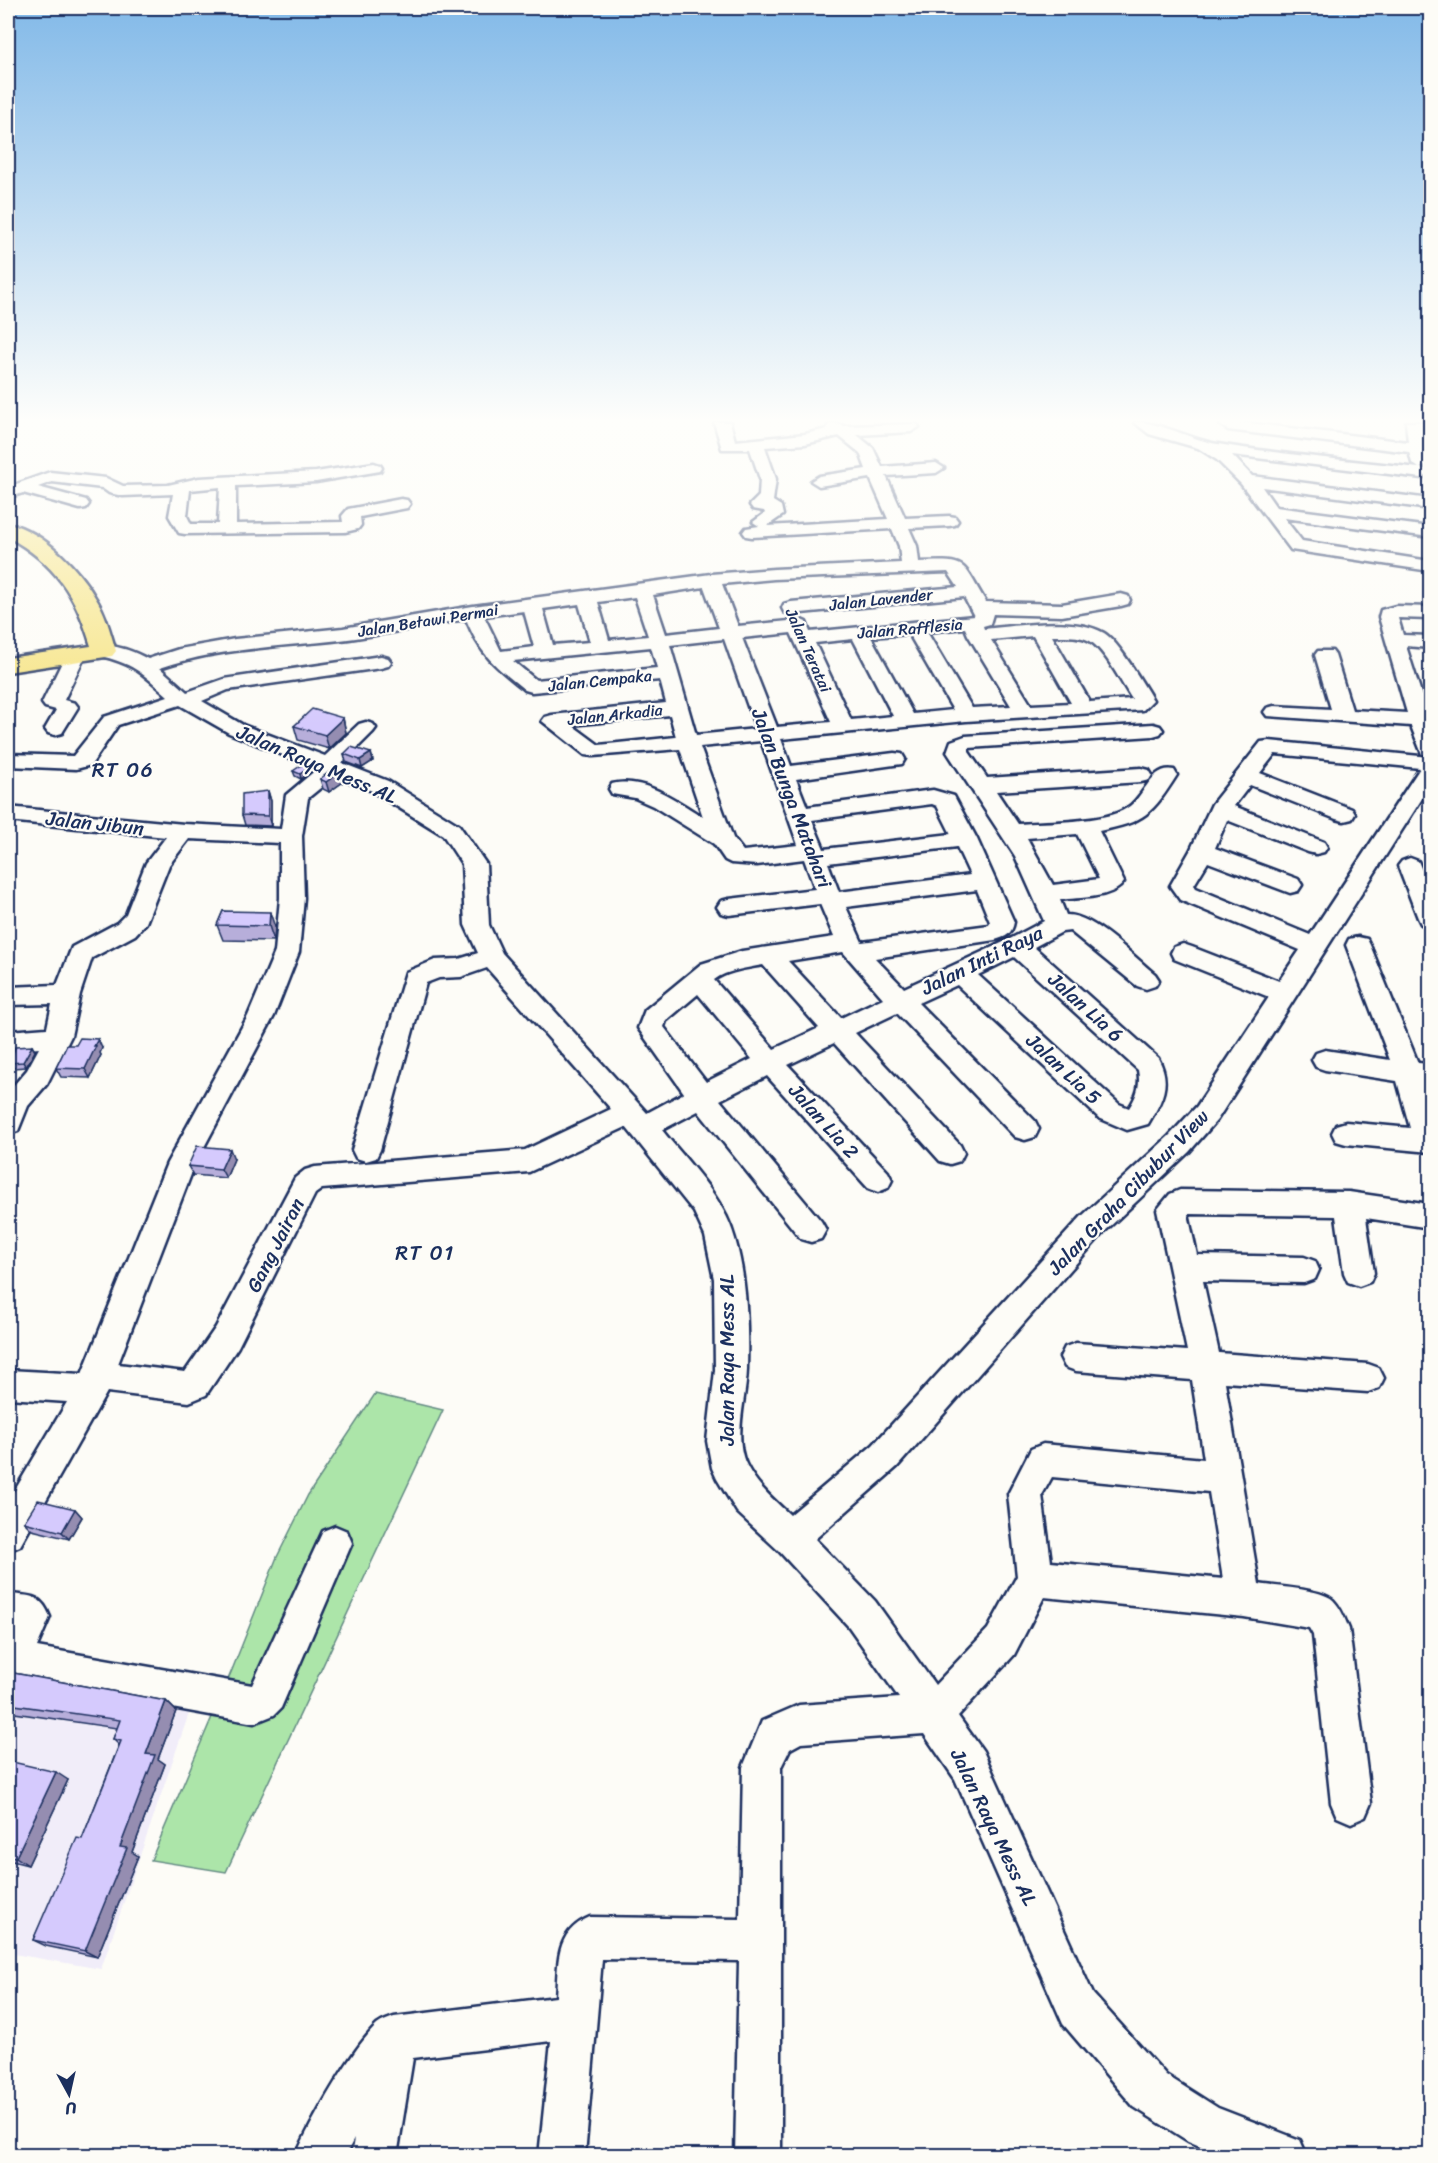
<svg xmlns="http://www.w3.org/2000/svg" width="1438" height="2163" font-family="Sriracha,sans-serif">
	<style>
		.built { fill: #f1edf9 }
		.green { fill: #ace5a9; stroke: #648a84; stroke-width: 1.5 }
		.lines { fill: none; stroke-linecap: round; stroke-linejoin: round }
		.minor-casing { stroke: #1b2f5e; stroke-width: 5 }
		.major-casing { stroke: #1b2f5e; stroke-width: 5 }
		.minor { fill: #fdfcf7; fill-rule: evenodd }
		.major { fill: #f6e381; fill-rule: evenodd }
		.wall { fill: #b7aeda; stroke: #1b2f5e; stroke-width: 1.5 }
		.shaded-wall { fill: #958db1; stroke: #1b2f5e; stroke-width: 1.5 }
		.building { fill: #d5cafd; stroke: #1b2f5e; stroke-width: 1.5 }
		.labels { text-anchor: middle; stroke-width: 4.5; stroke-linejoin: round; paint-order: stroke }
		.far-street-label { font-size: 16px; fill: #1b2f5e; stroke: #fdfcf7 }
		.street-label { font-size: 20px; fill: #1b2f5e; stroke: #fdfcf7 }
		.neighbourhood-label { font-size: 21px; letter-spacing: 1.5px; fill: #1b2f5e; stroke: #fdfcf7 }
	</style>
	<rect width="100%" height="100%" fill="#fdfcf7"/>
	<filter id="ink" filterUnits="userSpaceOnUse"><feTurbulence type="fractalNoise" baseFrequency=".0167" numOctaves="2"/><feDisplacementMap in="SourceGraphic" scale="12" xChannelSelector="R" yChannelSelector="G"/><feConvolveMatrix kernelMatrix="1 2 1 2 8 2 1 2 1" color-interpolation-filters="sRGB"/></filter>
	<g filter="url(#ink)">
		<!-- built -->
		<polygon class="built" points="8,1664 196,1693 101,1969 8,1953"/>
		<!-- green -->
		<polygon class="green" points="375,1394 443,1410 226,1872 151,1860 232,1670 277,1557 308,1495"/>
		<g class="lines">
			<defs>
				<g id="minor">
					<path d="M 714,422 L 730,422 L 735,441 L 805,434 L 827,429 L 828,425 L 834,423 L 844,426 L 917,424 L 919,427 L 911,432 L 857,435 L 873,448 L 882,467 L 936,463 L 944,468 L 936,473 L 886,476 L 905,518 L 949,516 L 955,517 L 958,521 L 955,525 L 949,526 L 909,528 L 917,546 L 919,562 C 969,560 961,561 986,602 L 1062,604 L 1121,594 L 1128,596 L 1130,600 L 1128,604 L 1121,606 L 1062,616 L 993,614 L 990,624 L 983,626 L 984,629 C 1017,626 1074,616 1104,633 C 1118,641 1143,684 1153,700 L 1143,710 L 966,721 L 781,739 L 791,766 L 894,753 L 902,754 L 905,759 L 902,764 L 894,765 L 796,779 L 807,807 L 933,790 L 954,796 L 977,839 L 1014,922 C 1012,934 1006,937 995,940 L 875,958 L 904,988 L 1008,940 L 1044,921 L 1015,856 L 947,752 L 951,741 L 965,736 L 1153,724 L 1160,726 L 1163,730 L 1160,734 L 1153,736 L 969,748 L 969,752 L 987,778 L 1141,768 L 1149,770 L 1152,775 L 1149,780 L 1141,782 L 996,791 L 1018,824 C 1046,822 1104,823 1127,808 C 1145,797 1151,765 1174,770 L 1177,775 C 1152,814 1145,822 1099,831 L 1124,882 C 1113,899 1079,897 1060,900 L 1066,915 C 1093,914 1134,957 1155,974 L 1159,980 L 1155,986 L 1146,989 L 1137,986 L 1070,931 L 1062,932 L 1034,947 L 1158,1058 C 1172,1083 1162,1101 1148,1124 L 1127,1130 L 1099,1118 L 957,985 L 918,1003 L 1035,1121 L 1039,1129 L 1035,1137 L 1025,1140 L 1015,1137 L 897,1013 L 855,1033 L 960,1145 L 964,1153 L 960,1161 L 950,1164 L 940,1161 L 834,1043 L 788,1065 L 888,1172 L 892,1180 L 888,1188 L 878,1192 L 868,1188 L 767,1076 L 720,1100 L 821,1221 L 826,1230 L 821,1239 L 811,1242 L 801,1239 L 698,1111 L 662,1130 C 688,1163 724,1197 735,1239 C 747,1280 748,1326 747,1370 C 746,1399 733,1437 746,1464 C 756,1485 774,1500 790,1515 L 873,1445 L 1082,1216 L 1169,1136 L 1197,1106 L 1269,997 L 1174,959 L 1171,953 L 1174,947 L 1183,944 L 1192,947 L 1279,981 L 1300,950 L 1180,900 L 1170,886 L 1190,851 L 1212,804 L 1261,742 L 1269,741 L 1430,757 L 1430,786 L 1217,1120 L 1189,1152 L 1102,1234 L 897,1467 L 815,1539 L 875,1601 L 935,1685 L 988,1629 L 1017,1576 L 1008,1494 L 1031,1449 L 1043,1444 L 1204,1459 L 1192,1380 L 1076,1371 L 1065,1367 L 1060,1357 L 1065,1347 L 1076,1343 L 1187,1351 L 1157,1210 L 1170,1194 L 1180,1190 L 1349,1192 L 1430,1204 L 1430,1228 L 1366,1218 L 1374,1273 L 1370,1282 L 1359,1286 L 1348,1282 L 1344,1273 L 1336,1216 L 1188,1214 L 1197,1255 L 1304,1257 L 1315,1261 L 1319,1270 L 1315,1279 L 1304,1283 L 1203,1281 L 1219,1353 L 1368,1364 L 1379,1368 L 1384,1378 L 1379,1388 L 1368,1392 L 1225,1382 L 1259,1584 C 1276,1587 1321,1589 1333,1600 C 1341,1608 1345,1619 1349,1629 L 1371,1803 L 1365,1817 L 1351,1823 L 1337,1817 L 1331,1803 L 1313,1635 L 1309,1628 L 1244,1617 L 1044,1597 L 1014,1655 L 958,1716 L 983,1751 L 1093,1994 L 1166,2075 L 1218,2108 L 1300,2140 L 1307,2156 L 1224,2156 L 1188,2141 L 1134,2107 L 1063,2024 L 955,1779 L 924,1734 L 801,1743 L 790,1749 L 781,1767 L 781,2156 L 735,2156 L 739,1961 L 602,1959 L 585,2156 L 539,2156 L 551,2041 L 413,2058 L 397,2156 L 351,2156 L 354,2139 L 345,2156 L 296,2156 C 310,2122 352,2049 377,2025 C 382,2021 389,2019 394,2017 L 556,1997 C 559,1963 554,1932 590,1917 L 740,1919 L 743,1767 L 762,1721 L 799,1705 L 899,1698 L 849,1627 L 778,1550 L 737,1512 L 717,1479 L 712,1468 L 707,1441 L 715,1370 L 714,1279 L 705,1236 L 694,1212 L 626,1127 L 529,1172 L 322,1189 L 315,1194 L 238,1347 L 206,1395 L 189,1402 L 107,1392 L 20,1546 L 8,1551 L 8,1502 L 67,1402 L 8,1398 L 8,1370 L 82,1374 L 167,1163 L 248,1016 L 275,952 L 280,898 L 280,843 L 189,839 L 169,865 L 146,923 L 135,935 L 92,958 L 80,994 L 71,1036 L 47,1084 L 28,1106 L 18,1131 L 8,1134 L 8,1092 L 27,1070 L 39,1048 L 8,1051 L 8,1031 L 47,1028 L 52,1004 L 8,1005 L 8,987 L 57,985 L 72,947 L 117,923 L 126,914 L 146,863 L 166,837 L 8,821 L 8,807 L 184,824 L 281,829 L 286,795 L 317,769 L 229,733 L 180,705 L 118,725 L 91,765 L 76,769 L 8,766 L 8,754 L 73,756 L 104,717 L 168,696 C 140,671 134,664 97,655 L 94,651 L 97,647 C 113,643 133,651 148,659 L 179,649 L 235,639 L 343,628 L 473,606 L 711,574 L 774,569 L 901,563 L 899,546 L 892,529 L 752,537 L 746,536 L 743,532 L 746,528 L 759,526 L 753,522 L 765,513 L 764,511 L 753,509 L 750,505 L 759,496 L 760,479 L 750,449 L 722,449 ZM 839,436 L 860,453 L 866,469 L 819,476 L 811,481 L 819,486 L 870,478 L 888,519 L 767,526 L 783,515 L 781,506 L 773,501 L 776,479 L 765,447 L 805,444 ZM 948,572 L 958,587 L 791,602 L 784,604 L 782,608 L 784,612 L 791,614 L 964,597 L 974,616 L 810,632 L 806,622 L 797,618 L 789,621 L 738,626 L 722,584 L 774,579 ZM 704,587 L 719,628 L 666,634 L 653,595 ZM 635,597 L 648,636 L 609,640 L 598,602 ZM 579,604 L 590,642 L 553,645 L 543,609 ZM 524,611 L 534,647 L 501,651 L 484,616 ZM 466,619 C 481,656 495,666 525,690 L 532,692 L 660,680 L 666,703 L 552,715 L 545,717 L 542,721 L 585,755 L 593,756 L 680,749 L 703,817 C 677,801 644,776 612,784 L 609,789 L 612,794 L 635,798 L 653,806 L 714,844 L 725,860 L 731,863 L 757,865 L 804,859 L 815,889 L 729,899 L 721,901 L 717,907 L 721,913 L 729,915 L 820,904 L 834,937 L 742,951 L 701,964 L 645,1010 L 638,1028 L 684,1093 L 647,1113 L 502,953 L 489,925 L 486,864 L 459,825 L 388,781 L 342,763 L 373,732 L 376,728 L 373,724 L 366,722 L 359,724 L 325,756 L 243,725 L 202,701 L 228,690 L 381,668 L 388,666 L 391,662 L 388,658 L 381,656 L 224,679 L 187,692 L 160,668 C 218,648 280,647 340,640 C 382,635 424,626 466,619 ZM 965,628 L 968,635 L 1011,706 L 972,708 L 927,632 ZM 791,633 L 831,722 L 777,727 L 742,638 ZM 909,634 L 953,710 L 913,714 L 871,637 ZM 1033,636 L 1071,703 L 1031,705 L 991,640 ZM 1052,636 C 1064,636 1079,635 1090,641 C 1105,650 1122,684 1132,699 L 1090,702 ZM 724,639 L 756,729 L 696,735 L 670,645 ZM 853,639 L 893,716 L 851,720 L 815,643 ZM 651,647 L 657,668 L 536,680 L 513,661 ZM 670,715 L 676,737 L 599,745 L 572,725 ZM 761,741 L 798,845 L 743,851 L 733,838 L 700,747 ZM 1275,754 L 1420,768 L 1310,935 L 1196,888 L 1194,885 L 1208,862 L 1290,893 L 1298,891 L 1302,885 L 1298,879 L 1215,848 L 1227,820 L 1308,852 L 1316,854 L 1324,852 L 1327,847 L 1324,842 L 1234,806 L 1250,785 L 1336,819 L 1344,821 L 1352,819 L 1355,814 L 1352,809 L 1260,773 ZM 335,776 L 372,791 L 443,835 L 462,864 L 465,925 L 478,953 L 459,959 L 435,960 L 406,972 L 352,1150 L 356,1158 L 366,1161 L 376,1158 L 380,1150 L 426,983 L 439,978 L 461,977 L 487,968 L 611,1109 L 525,1150 L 315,1167 L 305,1170 L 295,1178 L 216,1327 L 185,1372 L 118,1364 L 195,1164 L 274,1016 L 299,952 L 304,898 L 302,836 L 308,798 ZM 932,804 L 937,806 L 951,834 L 824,849 L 812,820 ZM 1077,834 L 1099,879 L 1053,885 L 1027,838 ZM 957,847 L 970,875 L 839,892 L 828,863 ZM 977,890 L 990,922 L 989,925 L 862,942 L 846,907 ZM 843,952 L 883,998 L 841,1018 L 788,961 ZM 1014,957 L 1138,1070 C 1141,1085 1137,1096 1129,1108 L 1119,1104 L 978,975 ZM 763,965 L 819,1028 L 774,1049 L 714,980 C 727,970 748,968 763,965 ZM 698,994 L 752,1059 L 706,1082 L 664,1027 L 666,1021 ZM 1052,1477 L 1209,1492 L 1223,1579 L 1051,1562 L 1042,1495 Z"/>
					<path d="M 1134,422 C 1159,421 1191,440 1218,444 C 1284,455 1352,460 1419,468 L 1412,463 L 1409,452 L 1228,430 L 1220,425 L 1222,422 L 1240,422 L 1408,442 L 1406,422 L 1422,422 L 1428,463 L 1420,468 L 1428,470 L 1430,473 L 1422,478 L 1232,455 L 1252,476 L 1430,499 L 1430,509 L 1262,487 L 1276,507 L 1430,527 L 1430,537 L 1284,518 L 1302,541 L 1430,561 L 1430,571 L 1291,550 L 1241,484 L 1217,460 L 1198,448 L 1149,434 Z"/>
					<path d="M 374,463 L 380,465 L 382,468 L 380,471 L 316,482 L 236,486 L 236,524 L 343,522 L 342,516 L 348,509 L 401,499 L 407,500 L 410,504 L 407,508 L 360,517 L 361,525 L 358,529 L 345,532 L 185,534 L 179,533 L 169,516 L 173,494 L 123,496 L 109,493 L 102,488 L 52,482 L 38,487 L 86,500 L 89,504 L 86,508 L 80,509 L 23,493 L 8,498 L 8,487 L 50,472 L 106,478 L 123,486 L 168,485 L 199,478 L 316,472 ZM 220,487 L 218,524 L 191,524 L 187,516 L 190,490 Z"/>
					<polygon points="1396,606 1430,607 1430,619 1398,618 1403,635 1430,636 1430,648 1406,646 1428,715 1430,715 1430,755 1422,754 1411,726 1267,716 1264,712 1267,708 1274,706 1331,709 1315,655 1318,651 1332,651 1335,655 1352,710 1407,713 1379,617 1381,610"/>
					<polygon points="75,650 82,652 85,656 64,700 75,703 78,707 62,733 55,735 48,733 45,729 56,710 45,707 42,703 65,656 68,652"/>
					<polygon points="1410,858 1418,861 1430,889 1430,926 1421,924 1418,918 1398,866 1402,861"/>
					<polygon points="1358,937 1367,939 1370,945 1418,1063 1430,1064 1430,1084 1425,1084 1430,1103 1430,1152 1346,1144 1336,1141 1332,1133 1336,1125 1346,1122 1410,1128 1397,1081 1325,1070 1316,1067 1312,1060 1316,1053 1325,1050 1390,1060 1346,945 1349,939"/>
					<path d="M 335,1526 L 347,1531 L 352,1543 L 281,1708 L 274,1715 L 254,1723 L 8,1678 L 8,1594 C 31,1596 41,1594 50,1617 L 37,1647 L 252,1685 L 323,1531 Z"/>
				</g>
				<path id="major" d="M 8,523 C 45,532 80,570 98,602 C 107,617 111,635 116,651 L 112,656 L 8,672 L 8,658 L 91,646 C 76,595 55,563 8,537 Z"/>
			</defs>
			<!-- minor casing -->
			<use href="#minor" class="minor-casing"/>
			<!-- major casing -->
			<use href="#major" class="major-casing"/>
			<!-- minor -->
			<use href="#minor" class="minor"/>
			<!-- major -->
			<use href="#major" class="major"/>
		</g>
		<!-- wall -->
		<g class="wall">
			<polygon points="343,718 346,733 329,749 298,740 294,726"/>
			<polygon points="371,753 373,761 362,768 346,762 344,754"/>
			<polygon points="311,765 313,770 301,779 295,776 293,771"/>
			<polygon points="320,779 343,782 329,792 323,789"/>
			<polygon points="268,791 271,801 271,826 245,825 242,815"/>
			<polygon points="223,911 275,927 274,941 223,940 217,925"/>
			<polygon points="32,1046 35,1051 26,1067 13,1068 10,1063"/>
			<polygon points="102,1048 100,1053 101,1055 90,1078 61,1077 56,1068"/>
			<polygon points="234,1159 226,1178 193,1175 188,1166"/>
			<polygon points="75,1509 82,1517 69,1539 32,1530 24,1522"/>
			<polygon points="8,1672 166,1701 176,1711 158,1759 165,1764 132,1852 138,1856 97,1957 46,1946 33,1940 82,1839 119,1745 113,1739 117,1728 8,1712"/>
			<polygon points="8,1761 68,1780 28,1865 8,1860"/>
		</g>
		<!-- shaded-wall -->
		<g class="shaded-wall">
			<polygon points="343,718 346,733 329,749 325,735"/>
			<polygon points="371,753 373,761 362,768 360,760"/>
			<polygon points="311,765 313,770 301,779 300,774"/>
			<polygon points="340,772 343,782 329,792 326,782"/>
			<polygon points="268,791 271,801 271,826 268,816"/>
			<polygon points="270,912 275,927 274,941 269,926"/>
			<polygon points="98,1039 102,1048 100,1053 101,1055 90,1078 85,1069"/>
			<polygon points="32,1046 35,1051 26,1067 23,1062"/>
			<polygon points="230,1149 234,1159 226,1178 221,1169"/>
			<polygon points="75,1509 82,1517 69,1539 62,1532"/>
			<polygon points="166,1701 176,1711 158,1759 165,1764 132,1852 138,1856 97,1957 85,1951 120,1847 146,1754"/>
			<polygon points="56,1772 68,1780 28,1865 16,1857"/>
		</g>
		<!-- building -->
		<g class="building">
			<polygon points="312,709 343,718 325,735 294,726"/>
			<polygon points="351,747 371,753 360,760 344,754"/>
			<polygon points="306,762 311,765 300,774 293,771"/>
			<polygon points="333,769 340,772 326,782 320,779"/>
			<polygon points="268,791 268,816 242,815 242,794"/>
			<polygon points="223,911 270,912 269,926 217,925"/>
			<polygon points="80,1038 98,1039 94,1046 96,1046 85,1069 56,1068 67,1045 76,1045"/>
			<polygon points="32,1046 23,1062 10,1063 15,1047"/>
			<polygon points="197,1146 230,1149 221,1169 188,1166"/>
			<polygon points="38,1500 75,1509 62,1532 24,1522"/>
			<polygon points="8,1672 166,1701 146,1754 155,1755 120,1847 127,1848 85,1951 33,1940 77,1838 82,1839 121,1741 113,1739 120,1720 8,1704"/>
			<polygon points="8,1761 56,1772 16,1857 8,1856"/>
		</g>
	</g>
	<!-- sky -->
	<linearGradient id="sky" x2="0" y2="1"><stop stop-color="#82b9e8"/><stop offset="0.58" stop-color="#fefefb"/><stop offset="1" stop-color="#fefefb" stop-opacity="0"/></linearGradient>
	<rect width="1438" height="725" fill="url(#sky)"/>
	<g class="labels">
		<!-- far-street labels -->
		<g class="far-street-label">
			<text transform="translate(881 599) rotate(-6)" y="6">Jalan Lavender</text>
			<text transform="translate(428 620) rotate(-9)" y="6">Jalan Betawi Permai</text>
			<text transform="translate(910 628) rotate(-5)" y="6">Jalan Rafflesia</text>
			<text transform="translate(809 650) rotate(66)" y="6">Jalan Teratai</text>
			<text transform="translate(600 680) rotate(-6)" y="6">Jalan Cempaka</text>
			<text transform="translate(615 714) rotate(-6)" y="6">Jalan Arkadia</text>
		</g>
		<!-- street labels -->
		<g class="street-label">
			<text transform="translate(317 764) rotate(23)" y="7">Jalan Raya Mess AL</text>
			<text transform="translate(792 798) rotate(69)" y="7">Jalan Bunga Matahari</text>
			<text transform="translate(95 823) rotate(6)" y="7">Jalan Jibun</text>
			<text transform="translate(982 960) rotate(-26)" y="7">Jalan Inti Raya</text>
			<text transform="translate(1086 1007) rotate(42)" y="7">Jalan Lia 6</text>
			<text transform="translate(1064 1069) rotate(43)" y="7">Jalan Lia 5</text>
			<text transform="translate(824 1121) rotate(48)" y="7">Jalan Lia 2</text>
			<text transform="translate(1128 1192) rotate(-46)" y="7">Jalan Graha Cibubur View</text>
			<text transform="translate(275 1245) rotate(-63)" y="7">Gang Jairan</text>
			<text transform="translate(727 1360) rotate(-90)" y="7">Jalan Raya Mess AL</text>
			<text transform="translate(994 1827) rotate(64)" y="7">Jalan Raya Mess AL</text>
		</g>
		<!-- neighbourhood labels -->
		<g class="neighbourhood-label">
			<text x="123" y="777">RT 06</text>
			<text x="425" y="1260">RT 01</text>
		</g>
	</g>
	<!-- margin -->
	<rect width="1438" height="2163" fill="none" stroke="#fdfcf7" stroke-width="30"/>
	<rect x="15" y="15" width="1408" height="2133" fill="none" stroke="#1b2f5e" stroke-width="2" filter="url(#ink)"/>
	<!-- north arrow -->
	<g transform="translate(69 2094) rotate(172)" stroke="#fdfcf7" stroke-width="4.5" paint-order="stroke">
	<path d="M0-4.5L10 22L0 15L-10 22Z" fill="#1b2f5e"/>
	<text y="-9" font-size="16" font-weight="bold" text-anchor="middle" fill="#1b2f5e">U</text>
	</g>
</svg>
